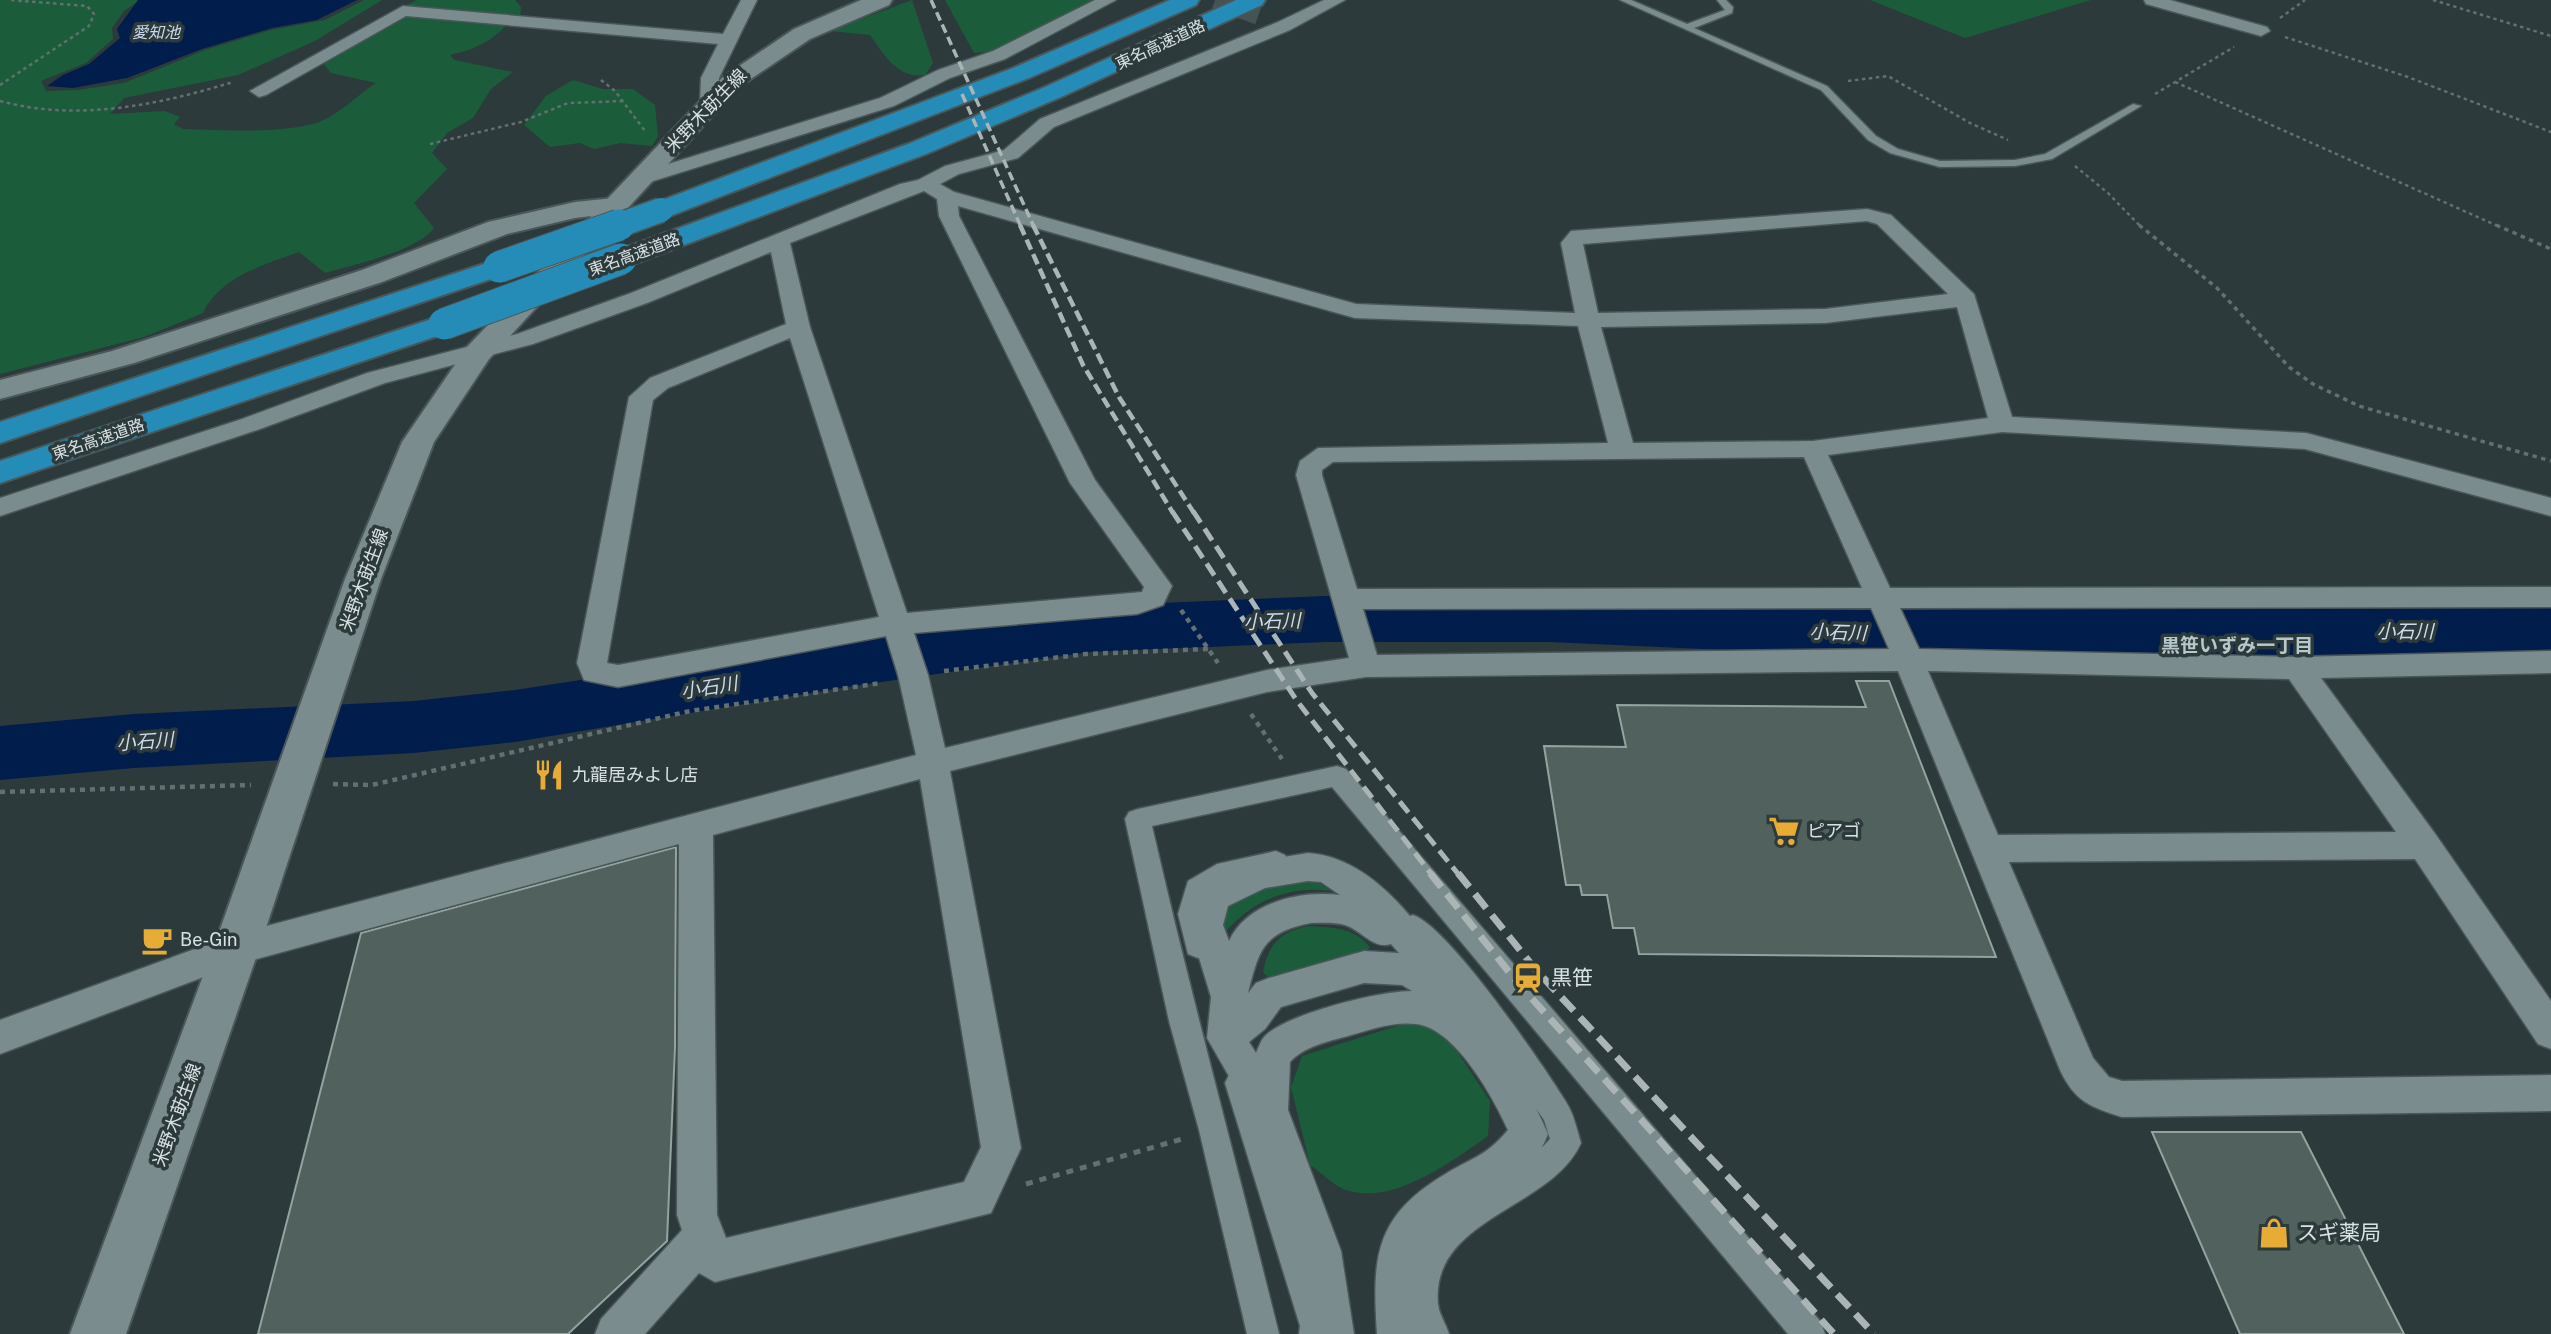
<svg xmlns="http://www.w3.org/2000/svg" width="2551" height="1334" viewBox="0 0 2551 1334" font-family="'Public Sans','Noto Sans JP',sans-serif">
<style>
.green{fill:#1b5d3a}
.water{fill:#001d4b}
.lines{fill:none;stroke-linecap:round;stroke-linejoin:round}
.river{fill:#001d4b;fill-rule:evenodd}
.building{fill:#51615d;stroke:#93a4a0;stroke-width:2}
.minor-tunnel{stroke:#465355;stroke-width:18;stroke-dasharray:18 10;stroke-linecap:butt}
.service-casing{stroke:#4a5759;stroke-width:3}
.pedestrian-casing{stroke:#4a5759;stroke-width:3}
.minor-casing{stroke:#4a5759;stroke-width:3}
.tertiary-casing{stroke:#4a5759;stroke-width:4}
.secondary-casing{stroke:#4a5759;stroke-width:4}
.motorway-casing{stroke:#4a5759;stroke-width:4}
.path-far3{stroke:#637071;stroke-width:2.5;stroke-dasharray:3.5 3.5;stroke-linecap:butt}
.path-far2{stroke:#637071;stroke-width:3.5;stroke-dasharray:4.5 4.5;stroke-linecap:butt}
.path-far1{stroke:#637071;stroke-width:4.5;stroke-dasharray:5 5;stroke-linecap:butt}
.path{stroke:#637071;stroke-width:5;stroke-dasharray:7 7;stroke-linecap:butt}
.service{fill:#7b8c8e;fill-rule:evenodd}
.pedestrian{fill:#7b8c8e;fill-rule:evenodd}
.minor{fill:#7b8c8e;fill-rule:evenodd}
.tertiary{fill:#7b8c8e;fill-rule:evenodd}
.secondary{fill:#7b8c8e;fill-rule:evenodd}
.motorway{fill:#258cb7;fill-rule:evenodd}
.rail-far3{stroke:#abb5b6;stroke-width:3.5;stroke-dasharray:9 4.5;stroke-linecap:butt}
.rail-far2{stroke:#abb5b6;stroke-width:4.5;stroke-dasharray:11 5;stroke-linecap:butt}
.rail-far1{stroke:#abb5b6;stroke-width:5;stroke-dasharray:14 7;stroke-linecap:butt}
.rail{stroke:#abb5b6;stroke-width:7;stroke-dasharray:18 9;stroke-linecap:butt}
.motorway-bridge-far1-casing{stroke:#4a5759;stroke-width:27;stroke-linecap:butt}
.motorway-bridge-casing{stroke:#4a5759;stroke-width:33;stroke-linecap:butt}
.motorway-bridge-far1{stroke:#258cb7;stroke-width:24}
.motorway-bridge{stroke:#258cb7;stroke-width:31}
.labels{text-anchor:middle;stroke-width:7;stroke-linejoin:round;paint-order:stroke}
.far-water-label{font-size:16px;font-style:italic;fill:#cddbed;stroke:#2c3a3c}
.far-street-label{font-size:16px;fill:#d9e2e3;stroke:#2c3a3c}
.street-label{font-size:18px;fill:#d9e2e3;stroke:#2c3a3c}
.poi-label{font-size:18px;fill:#d9e2e3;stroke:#2c3a3c;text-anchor:start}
.water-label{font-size:19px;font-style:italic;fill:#cddbed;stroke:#2c3a3c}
.neighbourhood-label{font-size:19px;font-weight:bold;fill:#b6c8ca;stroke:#2c3a3c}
.near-poi-label{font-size:21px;fill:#d9e2e3;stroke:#2c3a3c;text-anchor:start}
</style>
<rect width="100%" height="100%" fill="#2c3a3c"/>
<!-- green -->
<path class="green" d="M0,0H140L124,11L112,28L113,39L86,63L41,81L46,91L78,90L124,83L205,50L271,30L325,20L364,0H382L315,41L238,75L124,98L110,114L165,111L180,117L174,124L183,129C225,130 271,134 313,124C336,118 356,96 376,83L331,73L323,63L397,18L414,14L509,22C492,42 475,49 450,55L454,60L513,72L491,89L473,118L447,133L432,153L447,169L414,203L434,228C417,251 353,265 325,273L299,252C263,265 220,277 203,313L144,337L0,374Z
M417,0H515L521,7L520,19L405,6Z
M912,0L933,63L925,75C898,79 884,55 870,35L830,31Z
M945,0H1095L991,51L974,53Z
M1870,0H2091L1965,38Z
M573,80L603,89H633L655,105L658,136L652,146L620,143L594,149L580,143L550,147L524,125L546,96Z
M1310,877L1331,891C1288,885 1250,901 1222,936L1220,911L1237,892Z
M1310,926C1335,928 1353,927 1370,947L1364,953L1268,977L1263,972C1268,944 1282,930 1310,926Z
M1403,1024L1427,1026L1453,1045L1490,1101L1488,1136C1452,1161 1393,1206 1346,1190C1334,1186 1321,1172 1310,1165L1291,1087L1302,1056Z"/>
<!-- water -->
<path class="water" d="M138,0H357L317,20L272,28L202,49L127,78L73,88L47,86L63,75L89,64L120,38L117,29Z"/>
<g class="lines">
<!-- river -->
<path class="river" d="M1326,596H1550L1859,610L2551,608V654L1859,656L1550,642H1326L1090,652L847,687L515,742L414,753L134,768L0,780V726L134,714L414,701L515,690L847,639L1090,606Z"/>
</g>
<!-- building -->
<path class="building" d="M1856,681H1889L1996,957L1639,954L1634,928H1613L1607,895H1582L1580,885H1566L1544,746L1626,747L1617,705L1866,707Z
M676,847L675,1047L667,1241L568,1334H258L361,933Z
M2152,1132H2301L2404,1334H2240Z"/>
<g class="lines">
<!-- minor-tunnel -->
<path class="minor-tunnel" d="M1215,0L1259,16"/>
<!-- service casing -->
<g class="service-casing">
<path id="service" d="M1620,0H1631L1687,24L1725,10L1717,0H1726L1733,7L1732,13L1694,28L1827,86L1876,136L1898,149L1940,161L2015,160L2045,154L2133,104L2141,106L2052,159L2015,166L1940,167L1890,153L1868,140L1821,90Z"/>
</g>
<!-- pedestrian casing -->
<g class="pedestrian-casing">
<path id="pedestrian" d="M1337,766L1346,769L1821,1322L1825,1334H1788L1332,787L1152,826C1191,996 1237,1164 1279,1334H1247L1199,1130L1169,1021L1125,819L1129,812L1138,809Z
M1276,851L1285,855L1289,862L1285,869L1224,884L1209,895L1204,914L1211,946L1208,954L1198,958L1188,954L1178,914L1188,881L1217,864Z
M1413,915C1449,927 1543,1065 1566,1102C1574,1114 1577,1130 1581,1143C1552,1209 1430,1218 1438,1304C1439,1314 1446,1324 1449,1334H1417C1369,1224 1495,1200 1550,1139L1544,1120L1442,973L1404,934L1400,926L1404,918Z
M1240,1069L1250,1073L1255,1083L1332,1326L1331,1334H1299L1300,1326L1225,1083L1230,1073Z"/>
</g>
<!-- minor casing -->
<g class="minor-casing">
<path id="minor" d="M741,0H757L719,78L718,103L709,109L700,103L701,78L718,44L406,16L266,95L259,97L250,91L403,6L723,34Z
M1095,0H1116L1005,59L950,78L894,106L650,182H636L633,178L636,174L880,98L938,70L993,51Z
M1324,0H1345L1290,30L1054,127L1018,158L959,174L940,184L954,192L1356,304L1575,313L1561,243L1571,231L1867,209L1891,215L1974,294L2012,417L2306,433L2551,498V516L2305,449L2002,432L1828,455L1890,588L2551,587V607L1900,608L1919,649L2297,657L2551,651V673L2321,678L2436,835L2551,1001V1049L2538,1044L2415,859L2009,862L2093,1058L2109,1077L2122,1081L2551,1075V1111L2122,1117C2091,1107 2075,1102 2060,1070L1898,671L1366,677L1267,692L950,771L1021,1148L991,1213L715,1282L699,1273L645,1334H595L601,1319L682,1230L677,1215L679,844L238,964L0,1054V1020L236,934L916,755L898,675L886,636L618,687L584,680L577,663L629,397L650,378L786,324L771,252L647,303L533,344L385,383L260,429L0,516V498L242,419L367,373L517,334L631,293L900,184L918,180L945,166L1004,150L1040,119L1278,22ZM924,191L937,199L939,216L1070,483L1144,587L1142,592L907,613L810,327L790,243ZM958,206L1355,318L1578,326L1608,443L1318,448L1300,461L1296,475L1349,658L1267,670L945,748L928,675L914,633L1137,614L1163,605L1172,586L1095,480L959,216ZM1867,221L1877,224L1948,294L1825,309L1598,313L1583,244ZM1957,307L1988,418L1813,441L1633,443L1601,327L1825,323ZM790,338L879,617L618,665L607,663L653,400L668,388ZM1804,457L1862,588L1357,589L1322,475V470L1333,462ZM1871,608L1889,649L1377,655L1363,609ZM1928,671L2289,679L2396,832L1998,835ZM920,779L981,1147L964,1182L726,1238L717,1215L713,835Z
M2144,0H2170L2267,27L2270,31L2261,36L2146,4Z
M1308,853C1386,858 1440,956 1478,1014C1504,1053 1530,1091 1548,1134C1542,1149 1531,1169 1518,1178C1485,1202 1430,1214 1418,1258C1412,1282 1418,1310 1419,1334H1377C1372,1257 1374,1216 1447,1173C1475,1156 1485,1157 1508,1130C1493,1097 1455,1028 1416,1024C1394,1021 1369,1030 1348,1036C1329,1041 1303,1047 1290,1062L1288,1110L1341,1251L1354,1334H1312L1299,1251L1253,1118L1207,1038L1211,997L1189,925L1201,888L1265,860ZM1308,881L1321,882L1340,895C1301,890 1247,902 1229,941L1223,925L1228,906L1265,888ZM1311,923C1323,923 1334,922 1345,925C1361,930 1374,950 1391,944L1399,953L1364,951L1269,978L1256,983L1248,993C1259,950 1263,932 1311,923ZM1364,983L1402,985L1412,991C1380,991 1290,1013 1266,1035C1261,1039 1259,1047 1256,1053L1249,1042L1265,1029L1281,1007Z"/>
</g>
<!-- tertiary casing -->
<g class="tertiary-casing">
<path id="tertiary" d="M614,198L623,200L627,206L623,212L575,218L507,234L382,282L134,363L0,399V380L112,351L362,270L488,222L575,202Z"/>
</g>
<!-- secondary casing -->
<g class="secondary-casing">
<path id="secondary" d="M861,0H892L889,5L810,39L739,87L489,359L434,442L381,579L259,949L126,1334H70L213,949L345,579L402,442L467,347L723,77L794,29Z"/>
</g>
<!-- motorway casing -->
<g class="motorway-casing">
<path id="motorway" d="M1170,0H1199L1196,5L1029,78L670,216H652L648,210L652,204L1013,68Z
M1236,0H1265L1262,5L1061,97L926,154L631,265L621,267L611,265L607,259L611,253L908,144L1045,87Z
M499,259L509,261L513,267L509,273L0,443V422Z
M444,315L455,318L459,324L455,330L0,483V461Z"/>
</g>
<!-- path-far3 -->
<path class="path-far3" d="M2433,0L2551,36
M2280,18L2305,0
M2285,37L2408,77L2551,132
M601,80L615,91L645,131
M1848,81L1888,76L1970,123L2008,140
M2175,82L2500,227
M0,85L89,26L94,14L87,6L10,0
M2155,94L2234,47
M0,101C77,122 158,105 233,82
M430,144L521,122L568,103L624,101
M2075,166L2108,193L2141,227"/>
<!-- path-far2 -->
<path class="path-far2" d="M2139,225L2217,288L2289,367L2313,384L2359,406L2551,461
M2496,225L2551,249"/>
<!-- path-far1 -->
<path class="path-far1" d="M1181,610L1218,663
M944,671L1086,654L1208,649
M1251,714L1282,759
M333,784L372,785L690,711L881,683
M0,792L251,785"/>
<!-- path -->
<path class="path" d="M1026,1184L1182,1139"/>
<!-- service -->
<use href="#service" class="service"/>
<!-- pedestrian -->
<use href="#pedestrian" class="pedestrian"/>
<!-- minor -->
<use href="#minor" class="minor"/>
<!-- tertiary -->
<use href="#tertiary" class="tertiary"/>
<!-- secondary -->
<use href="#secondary" class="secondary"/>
<!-- motorway -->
<use href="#motorway" class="motorway"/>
<!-- rail-far3 -->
<path class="rail-far3" d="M931,0L1034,227
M962,94L1021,227"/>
<!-- rail-far2 -->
<path class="rail-far2" d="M1020,225L1083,365L1173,513
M1033,225L1119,397L1194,513"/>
<!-- rail-far1 -->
<path class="rail-far1" d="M1172,511L1297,701L1432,875
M1193,511L1312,693L1459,875"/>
<!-- rail -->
<path class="rail" d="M1430,873L1517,982L1834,1334
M1458,873L1536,970L1874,1334"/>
<!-- motorway-bridge-far1 casing -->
<g class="motorway-bridge-far1-casing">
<path id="motorway-bridge-far1" d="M614,227L661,210"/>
</g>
<!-- motorway-bridge casing -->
<g class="motorway-bridge-casing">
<path id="motorway-bridge" d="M499,267L619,225
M444,324L621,259"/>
</g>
<!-- motorway-bridge-far1 -->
<use href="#motorway-bridge-far1" class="motorway-bridge-far1"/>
<!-- motorway-bridge -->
<use href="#motorway-bridge" class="motorway-bridge"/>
</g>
<!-- icons -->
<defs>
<g id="restaurant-bare" transform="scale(2.415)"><path d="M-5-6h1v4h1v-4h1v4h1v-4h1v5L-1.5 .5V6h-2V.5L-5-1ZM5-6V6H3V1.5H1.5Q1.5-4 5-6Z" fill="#e6ac36" stroke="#2c3a3c" stroke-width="2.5" paint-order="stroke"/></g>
<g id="supermarket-bare" transform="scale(2.415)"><path d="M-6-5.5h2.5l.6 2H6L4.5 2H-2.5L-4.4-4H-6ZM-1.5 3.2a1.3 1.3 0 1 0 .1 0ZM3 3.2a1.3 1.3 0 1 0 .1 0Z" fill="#e6ac36" stroke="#2c3a3c" stroke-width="2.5" paint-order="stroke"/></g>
<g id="cafe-bare" transform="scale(2.415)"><path d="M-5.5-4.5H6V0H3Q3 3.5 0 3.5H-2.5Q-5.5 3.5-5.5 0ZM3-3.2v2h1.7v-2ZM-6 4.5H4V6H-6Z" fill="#e6ac36" stroke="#2c3a3c" stroke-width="2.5" paint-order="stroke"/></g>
<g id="station-bare" transform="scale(2.415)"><path d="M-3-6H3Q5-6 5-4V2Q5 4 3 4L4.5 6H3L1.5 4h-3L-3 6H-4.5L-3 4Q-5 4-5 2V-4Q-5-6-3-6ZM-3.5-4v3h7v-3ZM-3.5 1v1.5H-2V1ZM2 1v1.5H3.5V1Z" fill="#e6ac36" stroke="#2c3a3c" stroke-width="2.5" paint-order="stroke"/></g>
<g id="shop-bare" transform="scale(2.415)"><path d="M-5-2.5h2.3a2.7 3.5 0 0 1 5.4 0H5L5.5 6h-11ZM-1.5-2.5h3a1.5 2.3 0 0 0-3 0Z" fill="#e6ac36" stroke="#2c3a3c" stroke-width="2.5" paint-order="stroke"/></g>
</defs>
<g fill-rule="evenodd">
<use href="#restaurant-bare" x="549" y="775"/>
<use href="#supermarket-bare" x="1784" y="831"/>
<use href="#cafe-bare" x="157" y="940"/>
<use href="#station-bare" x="1528" y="978"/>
<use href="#shop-bare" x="2274" y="1233"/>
</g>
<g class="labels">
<!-- far-water labels -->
<g class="far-water-label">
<text x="156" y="38">愛知池</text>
</g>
<!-- far-street labels -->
<g class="far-street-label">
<text transform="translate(1160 44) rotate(-25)" y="6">東名高速道路</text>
<text transform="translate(634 254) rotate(-20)" y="6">東名高速道路</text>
<text transform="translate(98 439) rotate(-19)" y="6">東名高速道路</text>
</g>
<!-- street labels -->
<g class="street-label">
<text transform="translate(706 111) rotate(-46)" y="6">米野木莇生線</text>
<text transform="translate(364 580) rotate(-70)" y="6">米野木莇生線</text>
<text transform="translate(177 1115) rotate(-70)" y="6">米野木莇生線</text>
</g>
<!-- poi labels -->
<g class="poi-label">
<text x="572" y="781">九龍居みよし店</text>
<text x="1807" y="837">ピアゴ</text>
<text x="180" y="946">Be-Gin</text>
</g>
<!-- water labels -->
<g class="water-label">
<text transform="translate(1272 621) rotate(-2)" y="7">小石川</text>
<text x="2405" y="638">小石川</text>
<text transform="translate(1838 632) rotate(2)" y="7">小石川</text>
<text transform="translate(709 687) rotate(-9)" y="7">小石川</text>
<text transform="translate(145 741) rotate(-4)" y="7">小石川</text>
</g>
<!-- neighbourhood labels -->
<g class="neighbourhood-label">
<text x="2237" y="652">黒笹いずみ一丁目</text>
</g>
<!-- near-poi labels -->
<g class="near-poi-label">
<text x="1551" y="985">黒笹</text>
<text x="2297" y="1240">スギ薬局</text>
</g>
</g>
</svg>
